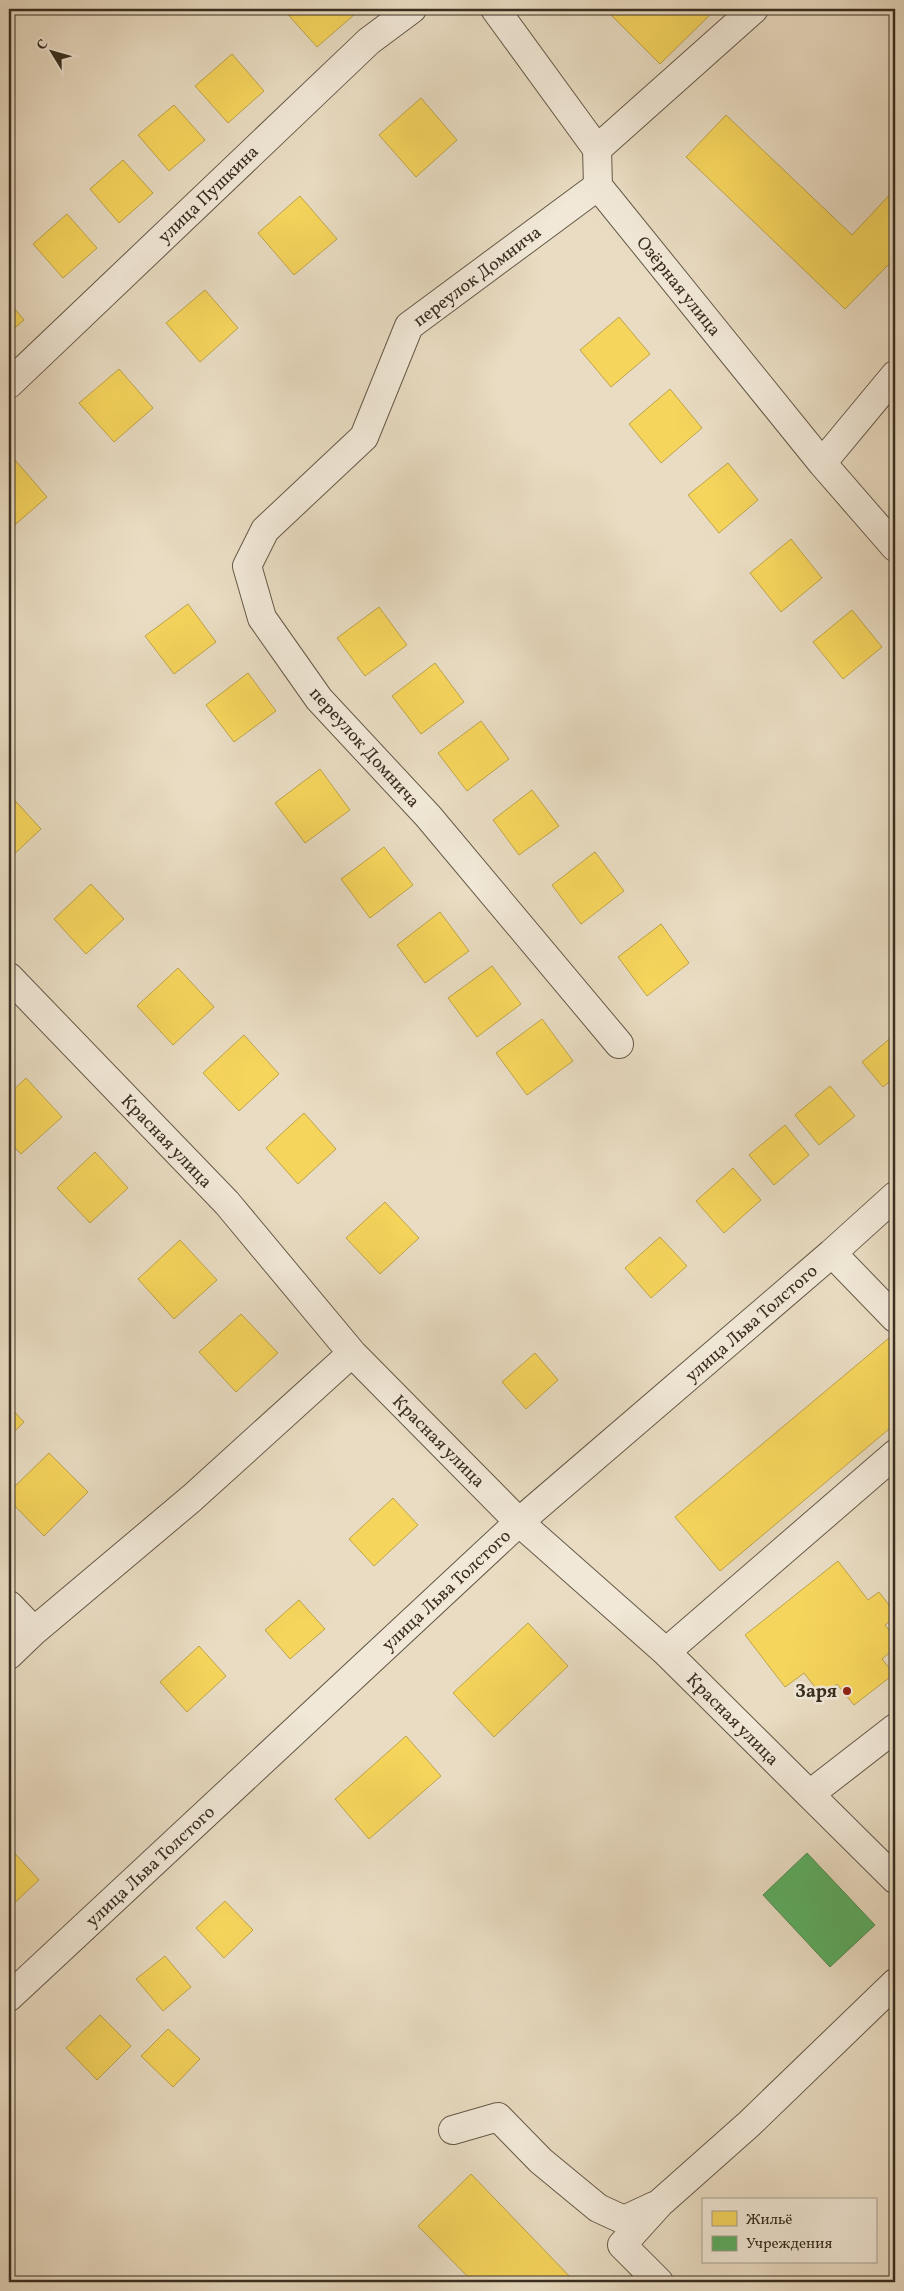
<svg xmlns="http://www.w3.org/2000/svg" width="904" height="2291" viewBox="0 0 904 2291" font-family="Vollkorn,serif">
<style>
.homes{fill:#f6d55c;stroke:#bda34a}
.public{fill:#5aae61;stroke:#50884e}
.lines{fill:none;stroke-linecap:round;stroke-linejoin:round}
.minor-casing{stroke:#655a48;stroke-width:30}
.minor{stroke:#f1e8d7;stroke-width:28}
.poi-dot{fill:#8f2418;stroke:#f1e8d7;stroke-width:2}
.labels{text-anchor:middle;stroke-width:5;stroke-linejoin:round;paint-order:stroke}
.street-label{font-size:18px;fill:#392e20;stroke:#f1e8d7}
.poi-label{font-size:18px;font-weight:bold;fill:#392e20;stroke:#f1e8d7;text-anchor:end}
</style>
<rect width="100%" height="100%" fill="#e9dcc2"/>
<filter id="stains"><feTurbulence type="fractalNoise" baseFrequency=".004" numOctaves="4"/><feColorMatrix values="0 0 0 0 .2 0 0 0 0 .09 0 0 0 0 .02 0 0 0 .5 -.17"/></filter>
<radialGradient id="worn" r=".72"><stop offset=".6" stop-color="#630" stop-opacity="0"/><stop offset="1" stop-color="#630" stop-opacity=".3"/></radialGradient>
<!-- homes -->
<path class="homes" d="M283,9H351L355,14L317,47Z
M605,9H716L660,64Z
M232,54L264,91L228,123L195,86Z
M421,98L457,140L416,177L379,135Z
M174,105L205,140L169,171L138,135Z
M726,115L852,235L895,189V267L891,262L845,309L686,157Z
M123,160L153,193L119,223L90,189Z
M300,196L337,239L294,275L258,233Z
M67,214L97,248L63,278L33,244Z
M205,290L238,328L200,362L166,323Z
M9,302L24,320L9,333Z
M619,317L650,354L611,387L580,350Z
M119,369L153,408L114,442L79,403Z
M670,389L702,428L661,463L629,424Z
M15,460L47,497L10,529L9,465Z
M728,463L758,500L719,533L688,495Z
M791,539L822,578L781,612L750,573Z
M188,604L216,642L174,674L145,636Z
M379,607L407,645L365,676L337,638Z
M852,610L882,647L843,679L813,642Z
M435,663L464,702L421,734L392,696Z
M248,673L276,711L234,742L206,705Z
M481,721L509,759L467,791L438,753Z
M320,769L350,810L305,843L275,803Z
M532,790L559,826L519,855L493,820Z
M9,794L41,829L9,859Z
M384,847L413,885L370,918L341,879Z
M595,852L624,891L581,924L552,885Z
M91,884L124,919L86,954L54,919Z
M440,912L469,951L425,983L397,945Z
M661,924L689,963L647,996L618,957Z
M492,966L521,1004L477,1037L448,998Z
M178,968L214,1007L173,1045L137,1006Z
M542,1019L573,1061L527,1095L496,1053Z
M244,1035L279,1074L239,1111L203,1073Z
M893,1036L895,1040V1077L883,1087L862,1062Z
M26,1078L62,1117L21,1154L9,1142V1094Z
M830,1086L855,1116L819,1145L795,1115Z
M304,1113L336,1149L298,1184L266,1148Z
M785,1125L809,1155L774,1185L749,1155Z
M95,1152L128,1188L90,1223L57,1188Z
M733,1168L761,1200L724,1233L696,1201Z
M385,1202L419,1238L380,1274L346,1238Z
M660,1237L687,1266L651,1298L625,1268Z
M180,1240L217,1280L174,1319L138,1279Z
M241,1314L278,1353L236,1392L199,1352Z
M895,1333V1424L720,1571L675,1517Z
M535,1353L558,1380L526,1409L502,1382Z
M9,1406L24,1422L9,1437Z
M49,1453L88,1492L44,1536L9,1500V1492Z
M393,1498L418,1525L374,1566L349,1539Z
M838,1561L868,1600L879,1592L895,1613V1617L885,1625L895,1638V1648L882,1659L894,1674L854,1705L837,1684L822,1696L804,1673L785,1687L745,1635Z
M299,1600L325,1629L290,1659L265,1630Z
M528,1623L568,1666L494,1737L453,1693Z
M199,1646L226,1676L187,1712L160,1682Z
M406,1736L441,1776L369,1839L335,1799Z
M9,1847L39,1880L9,1908Z
M225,1901L253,1930L224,1958L196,1928Z
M165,1956L191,1987L163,2011L136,1979Z
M100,2015L131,2046L97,2080L66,2048Z
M168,2029L200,2059L173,2087L141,2056Z
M471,2174L575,2282H473L418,2226Z"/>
<!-- public -->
<path class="public" d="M807,1853L875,1925L830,1967L763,1895Z"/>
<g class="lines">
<!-- minor casing -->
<g class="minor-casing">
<path id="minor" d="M495,9L597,149L598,186L822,463L895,547
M597,149L754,9
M598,186L409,326L364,437L265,530L247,566L262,618L319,699L428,816L619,1044
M9,384L369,41L412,9
M822,463L895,375
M9,977L227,1203L352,1353L519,1522L666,1652L895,1879
M832,1253L895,1318
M9,1605L34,1631
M666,1652L895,1454
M9,1655L34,1631L192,1498L352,1353
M810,1794L895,1728
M9,1997L519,1522L832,1253L895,1196
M453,2130L498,2117L541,2161L598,2208L624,2220L654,2206
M659,2282L622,2245L660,2203L749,2124L895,1983"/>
</g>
<!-- minor -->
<use href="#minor" class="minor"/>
</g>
<!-- markers -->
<circle class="poi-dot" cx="847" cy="1691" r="5"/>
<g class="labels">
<!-- street labels -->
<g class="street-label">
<text transform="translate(208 194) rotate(-44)" y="6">улица Пушкина</text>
<text transform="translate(477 276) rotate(-37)" y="6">переулок Домнича</text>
<text transform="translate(679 286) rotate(51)" y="6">Озёрная улица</text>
<text transform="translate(365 747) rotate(48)" y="6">переулок Домнича</text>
<text transform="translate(167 1141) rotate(46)" y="6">Красная улица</text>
<text transform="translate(751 1323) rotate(-41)" y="6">улица Льва Толстого</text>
<text transform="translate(439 1441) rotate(45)" y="6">Красная улица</text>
<text transform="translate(446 1590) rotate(-43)" y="6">улица Льва Толстого</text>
<text transform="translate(733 1719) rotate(45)" y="6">Красная улица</text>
<text transform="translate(150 1866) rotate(-43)" y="6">улица Льва Толстого</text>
</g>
<!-- poi labels -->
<g class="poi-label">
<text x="837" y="1697">Заря</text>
</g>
</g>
<!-- margin -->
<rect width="904" height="2291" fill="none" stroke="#e9dcc2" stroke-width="30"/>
<rect x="10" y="10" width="884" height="2271" fill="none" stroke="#392e20" stroke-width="2.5"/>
<rect x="15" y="15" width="874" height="2261" fill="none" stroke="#392e20"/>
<!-- legend -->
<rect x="702" y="2198" width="175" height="65" fill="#f1e8d7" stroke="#a79e8e"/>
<rect x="712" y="2211" width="25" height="15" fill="#f6d55c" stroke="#a79e8e"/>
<text x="746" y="2224" font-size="15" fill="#392e20">Жильё</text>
<rect x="712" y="2236" width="25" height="15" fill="#5aae61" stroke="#a79e8e"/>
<text x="746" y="2248" font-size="15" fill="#392e20">Учреждения</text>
<!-- north arrow -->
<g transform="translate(52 52) rotate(307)" stroke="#f1e8d7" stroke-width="4" paint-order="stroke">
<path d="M0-4L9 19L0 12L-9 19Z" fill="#392e20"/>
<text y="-8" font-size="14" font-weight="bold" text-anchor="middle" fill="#392e20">С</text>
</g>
<rect width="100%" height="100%" filter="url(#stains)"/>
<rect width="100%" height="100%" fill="url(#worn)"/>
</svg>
